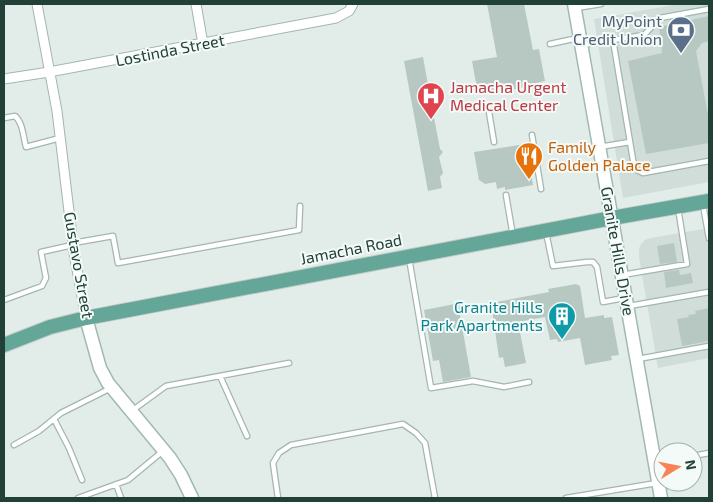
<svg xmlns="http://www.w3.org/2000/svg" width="713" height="502" viewBox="0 0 713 502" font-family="'Exo 2',sans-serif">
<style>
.built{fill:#d0ddd8}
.building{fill:#b7c8c2}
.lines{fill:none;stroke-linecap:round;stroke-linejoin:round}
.lane-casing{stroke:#a4b6b0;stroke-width:7}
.street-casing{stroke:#a4b6b0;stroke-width:11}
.secondary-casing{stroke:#a0bab1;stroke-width:15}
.primary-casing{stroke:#c1cac7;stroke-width:16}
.lane{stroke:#fff;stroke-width:4.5}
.street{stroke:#fff;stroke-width:9}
.secondary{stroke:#fff;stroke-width:12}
.primary{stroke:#64a697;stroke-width:14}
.labels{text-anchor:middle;stroke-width:4;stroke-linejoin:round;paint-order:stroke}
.service-label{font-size:16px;fill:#4e5e75;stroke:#f3faf7;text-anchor:end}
.street-label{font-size:16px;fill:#214038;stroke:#f3faf7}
.health-label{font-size:16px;fill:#be3a42;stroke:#f3faf7;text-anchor:start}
.food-label{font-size:16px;fill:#c56008;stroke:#f3faf7;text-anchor:start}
.culture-label{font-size:16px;fill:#0d838f;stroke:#f3faf7;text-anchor:end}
</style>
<rect width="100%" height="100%" fill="#e2ede9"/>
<!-- built -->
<path class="built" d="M679,4H709V182L623,198L594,19Z
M709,228V358L658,368L639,257V248L642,243L645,240L651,238Z"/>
<!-- building -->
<path class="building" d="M487,4H524L533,50L539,49L545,81L532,84L531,86L495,93L492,91L478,94L472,61L497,57Z
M709,16V41L702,43L696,51L709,120V143L646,154L628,61L662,53L659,27Z
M423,57L430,96H432L435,112H433L440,149L443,152L439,157L443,173L440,177L442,188L428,191L404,61Z
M526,144L533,185L505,190V187L497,189L496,182L485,184L479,180L474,152Z
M674,243L677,262L660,264L657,246Z
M679,270L680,275L691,273L693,283L666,288L664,272Z
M576,284L580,286L585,318L604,315V318L612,317L619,355L611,356L612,360L585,365L580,338L558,342L557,339L550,340L545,317L518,322L526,363L505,367L503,357L499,358L491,303L549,292L548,289Z
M460,303L462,315H460L471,377L443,382L439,360L433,361L424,310Z
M709,308V341L682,346L677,319L689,317L688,315L696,314L695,311Z"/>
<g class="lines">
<!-- lane casing -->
<g class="lane-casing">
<path id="lane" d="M576,8L601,4
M709,9L660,18L644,35L613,40L633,160L637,170L643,173L709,161
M550,44L578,38
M582,45L613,40
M489,112L494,142
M4,118L15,116C23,123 23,136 26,147L60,138
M532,135L541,189
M599,147L630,142
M506,195L513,236
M703,205L709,238
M546,232L553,266L587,262H593L597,267L603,302L624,298
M409,258L431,388L473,381L504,387L529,382
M622,275L687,264L678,208
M4,300L42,286L46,278L41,252L68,246L73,243L113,236L118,263L299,230L300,206
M629,306L709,292
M638,359L709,346
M220,376L247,436
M133,410L166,386L289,363
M54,419L69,448L82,480
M14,445L39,431L61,413L111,388
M693,456L709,453
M116,484L121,498
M78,498L128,480L163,451
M278,498L273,463L279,453L291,445L403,424L416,433L425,443L435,498
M566,498L657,483"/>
</g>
<!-- street casing -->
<g class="street-casing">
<path id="street" d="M37,4L57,111L74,253L86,318
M196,4L203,44
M4,79L49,72L336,18L349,11L353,4"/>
</g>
<!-- secondary casing -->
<g class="secondary-casing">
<path id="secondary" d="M574,4L661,498
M86,318L100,368L108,383L170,458L181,475L192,498"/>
</g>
<!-- primary casing -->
<g class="primary-casing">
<path id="primary" d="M4,345L50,327L86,318L612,218L709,201"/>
</g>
<!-- lane -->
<use href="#lane" class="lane"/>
<!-- street -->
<use href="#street" class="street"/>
<!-- secondary -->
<use href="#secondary" class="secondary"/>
<!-- primary -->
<use href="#primary" class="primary"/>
</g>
<!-- icons -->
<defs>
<g id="bank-pin" transform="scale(1.4375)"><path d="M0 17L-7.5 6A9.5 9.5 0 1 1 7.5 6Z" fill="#5c6f8a" stroke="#f3faf7"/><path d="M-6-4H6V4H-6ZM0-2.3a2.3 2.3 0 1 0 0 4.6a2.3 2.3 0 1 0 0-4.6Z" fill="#fff"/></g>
<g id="hospital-pin" transform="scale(1.4375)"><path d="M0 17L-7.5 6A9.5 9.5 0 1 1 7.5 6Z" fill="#e0444e" stroke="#f3faf7"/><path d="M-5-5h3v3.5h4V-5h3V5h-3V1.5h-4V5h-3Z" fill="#fff"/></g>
<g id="restaurant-pin" transform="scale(1.4375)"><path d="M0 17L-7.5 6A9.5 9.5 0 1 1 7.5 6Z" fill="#e8710a" stroke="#f3faf7"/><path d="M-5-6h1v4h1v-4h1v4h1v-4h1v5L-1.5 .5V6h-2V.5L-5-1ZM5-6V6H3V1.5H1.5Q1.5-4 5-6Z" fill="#fff"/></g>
<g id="building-pin" transform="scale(1.4375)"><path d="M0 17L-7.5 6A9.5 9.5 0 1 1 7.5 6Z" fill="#0f9aa8" stroke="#f3faf7"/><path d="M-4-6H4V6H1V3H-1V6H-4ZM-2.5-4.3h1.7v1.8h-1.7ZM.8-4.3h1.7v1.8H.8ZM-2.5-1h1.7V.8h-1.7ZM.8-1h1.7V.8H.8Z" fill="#fff"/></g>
</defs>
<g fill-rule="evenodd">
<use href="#bank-pin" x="681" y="30"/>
<use href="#hospital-pin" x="431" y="96"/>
<use href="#restaurant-pin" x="529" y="156"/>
<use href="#building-pin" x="562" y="316"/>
</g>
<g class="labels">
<!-- service labels -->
<g class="service-label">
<text x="662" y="27">MyPoint<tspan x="662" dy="18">Credit Union</tspan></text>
</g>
<!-- street labels -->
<g class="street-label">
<text transform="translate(170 50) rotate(-11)" y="6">Lostinda Street</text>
<text transform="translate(351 249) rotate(-11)" y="6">Jamacha Road</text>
<text transform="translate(618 251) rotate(80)" y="6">Granite Hills Drive</text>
<text transform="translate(79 265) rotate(80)" y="6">Gustavo Street</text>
</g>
<!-- health labels -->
<g class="health-label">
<text x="450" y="93">Jamacha Urgent<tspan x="450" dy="18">Medical Center</tspan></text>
</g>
<!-- food labels -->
<g class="food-label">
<text x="548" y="153">Family<tspan x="548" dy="18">Golden Palace</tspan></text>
</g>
<!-- culture labels -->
<g class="culture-label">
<text x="543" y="313">Granite Hills<tspan x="543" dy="18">Park Apartments</tspan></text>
</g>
</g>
<!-- border -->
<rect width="713" height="502" fill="none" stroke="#214038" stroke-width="10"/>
<!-- north arrow -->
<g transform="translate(678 467) rotate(80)"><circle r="24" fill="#f3faf7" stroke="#9fb0ab"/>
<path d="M0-4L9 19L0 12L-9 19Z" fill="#fa8154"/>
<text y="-8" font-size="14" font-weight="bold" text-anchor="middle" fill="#214038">N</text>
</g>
</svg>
